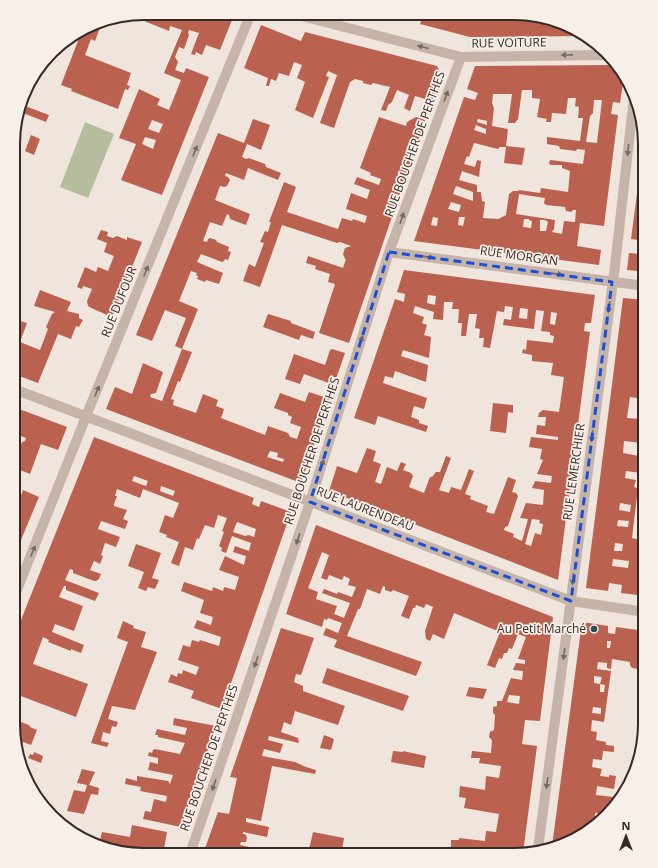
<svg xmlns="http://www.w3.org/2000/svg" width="658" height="868" viewBox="0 0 658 868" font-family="'Open Sans',sans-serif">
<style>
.green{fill:#b5bd9d}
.building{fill:#ba624f;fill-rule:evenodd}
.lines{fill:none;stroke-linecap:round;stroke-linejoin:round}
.minor{stroke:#c6b4a9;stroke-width:10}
.oneway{fill:#766962}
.marked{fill:none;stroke:#1d4ed8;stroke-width:3;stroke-dasharray:8 5;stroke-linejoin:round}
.poi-dot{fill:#225252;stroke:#f8efe8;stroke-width:1.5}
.labels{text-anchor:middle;stroke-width:3.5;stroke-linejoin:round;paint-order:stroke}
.street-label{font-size:12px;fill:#342b28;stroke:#f8efe8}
.poi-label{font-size:12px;fill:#342b28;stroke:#f8efe8;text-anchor:end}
.rim{fill:none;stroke:#342b28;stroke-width:2}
</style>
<rect width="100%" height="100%" fill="#efe5dc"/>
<!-- green -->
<path class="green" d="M85,122L114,134L88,198L60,187Z"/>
<!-- building -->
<path class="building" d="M144,13H229L234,15L220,50L206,45L202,55L196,52L195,55L191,54L199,33L189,30L188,33L189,35L184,49L179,47L175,57L178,62L175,70L184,73L186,68L209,77L162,195L121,180L136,144L119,138L139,89L160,99L157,105L169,110L181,80L164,73L182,30L170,26L169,31L129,15ZM152,120L163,124L159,133L148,129ZM145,137L156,140L153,149L142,144Z
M424,14H532L584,36L470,37L420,24Z
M101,20H103L95,41L91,39L85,55L131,73L127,85L130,86L128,90L125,89L118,109L71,91L72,89L61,85L81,33H79Z
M261,25L301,41L305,32L437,66L441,74L432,101L415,96L410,111L404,108L409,95L397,90L392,102L388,105L386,111L381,110L390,87L373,83L371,85L363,83V81L355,79L350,82L334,128L320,123L337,75L328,71L326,76L329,77L313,118L295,110L305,82L297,78L302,65L294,62L289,76L279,73L276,81L271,79L269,86H266L268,78L244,68Z
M614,65L624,76L620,103L613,102L611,114L618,115L604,226L580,223L577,246L601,250L599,265L414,241L464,97L475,100L478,93L467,89L475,66ZM522,90H532V98L540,99L537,117L547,119L546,122H551L552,113L566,114L568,98H576L575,106L579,107L578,118H583L580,141L547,137V144L559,146L560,149L576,151L577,149L585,150L583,164L550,160L549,164L551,165H562V168L570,171L568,192L541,188L540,193L519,190V191H513L509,194L506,215L498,219L483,218L485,202L482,201L481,192H477V185L459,180L462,171L479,177L481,161L477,160L475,167L464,164L467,156L469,157L474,143L498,149L500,147H506L504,163L522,165L525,148L506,146L508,129L492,126L494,108L492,103L493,94H512L508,123H515L518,119ZM594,100H602L597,143L586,142L590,116L593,113ZM478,119L487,121V125L477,122ZM476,125L486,129V134L474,130ZM456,186L473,192V201L453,194ZM519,194L545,198L544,203L546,205L565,207L566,211L571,212L573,210H576L575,222L564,221L562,234L552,232L554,229L555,220L516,214ZM451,202L461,205L459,212L448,209ZM433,217L438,218L437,226L431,225ZM459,217H465L463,226L458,225ZM528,218L529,220L532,221L531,228L523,227L524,219H528ZM540,220H545L548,222L546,231H540Z
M25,106L49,115L46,122L23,113Z
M379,117L406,126L407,122L416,117L425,120L349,343L319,333L335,284L328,282L330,274L315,269L316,266L306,263L308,256L343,268L346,259H345L343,254L345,248L351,246L340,242L337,243L282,225L260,287L243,281L249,264L255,267L264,243L260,242L265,231L268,232L271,222H269L284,182L296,187L287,212L338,229L342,218L352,221L353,219L365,223L367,216L346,209L351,193L367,199L370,190L354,184L357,177L379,185L381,179L370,175L371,173L360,168Z
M253,119L270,125L261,150L247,144L242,157L246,159L249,158L265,164L266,167L281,173L278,180L248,168L244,180L226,173L225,176L228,177L230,180L227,186L224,187L220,186L215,200L250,214L246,225L230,219L229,215L227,214L222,226L210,222L203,241L207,242L208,239L210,238L216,240L217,242L229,247L228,251L231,252L228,260L225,259L224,261L222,262L201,254L197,262L223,273L219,284L206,280L205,282L197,279L198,276L196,275L197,273L191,271L179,301L198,309L182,349L192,352L180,382L178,381L171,399L174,400L173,405L196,413L203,394L218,400L216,406L224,409L221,418L265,435L268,426L288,433L290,437L297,439L301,427L290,423L292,417L288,415V413L274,408L280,393L305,402L309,392L330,399L301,483L106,409L115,387L132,394L143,363L163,372L156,393L151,394L150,397L162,401L182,349L175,346L186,318L165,310L152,341L136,335L218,133L244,143ZM270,451L278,453L277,457L284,459L283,462L267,457Z
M31,135L40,139L34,155L25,151Z
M644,140L645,143V241L631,239Z
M101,230L108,232L107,236L113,238L117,236L127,240V237L142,242L112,317L91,308L88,306L87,301L92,289L83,286L82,289L77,287L85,267L96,272L98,267L108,271L114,256L104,252L107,243L97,239Z
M629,253L640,254L637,271L627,270Z
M404,270L595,295L591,323H585L584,331L590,332L558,580L329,491L337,466L357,473L367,448L376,451L373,461L381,464L375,482L381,484L387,467L397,471L401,462L406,464L403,470L411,473L413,476L409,487L424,493L430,477H432L436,472H440L446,456L451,458L439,490L449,493L451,487L461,490L469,469L474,471L465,494L471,496L470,499L488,506L486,512L494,514L508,477L516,480L512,492L516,493L518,496L508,526L505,527L504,530L514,534L513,537L522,541L528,519L520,518L526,503L543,505L544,490L532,488L535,481L551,483L552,476L537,474L543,460L540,459L542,449L529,447L531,437L558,440V437L536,434L537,425L545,426L546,417H538L539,413L543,410L559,412L564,377L551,375L553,363L532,361V355L522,353L523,349L526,350L527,340L553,343L554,336L550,335V332L541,331L544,311L536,310L534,329L503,325L504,319L511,320L513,307L505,306L504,312L497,311L490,348L483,347L484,338H479L480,329L475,328L477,314H469L466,336H461L462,323H458L459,309H452L453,302H444L443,320L433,319L434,312L415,306L413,313L424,317L422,323L427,325L424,335L431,337L429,358L403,350L401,356L428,365L426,382L395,371L393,378L385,376L383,383L427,398L424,409L414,406L411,417L419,420V423L428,426L426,432L378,416L375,425L354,418L395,299L404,302L405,294L397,292ZM428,295L436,296L435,305L427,303ZM520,308L528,309L527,319L519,318ZM551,312L557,313L555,325L550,324ZM532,519L540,520L539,523L543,524L541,535L535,533L531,546L525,544Z
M40,290L71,302L67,311L79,314V318L83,320L79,327L76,326L71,339L58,334L38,383L14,374V330L17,320L27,323L20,342L40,350L48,329L46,327L52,314L55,312L34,306Z
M623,298L645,300V321H643L642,329H645V350L642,349L641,357H645V375L639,374L637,389L645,390V399L630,397L627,418L641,419L640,425H645V441H641V443L624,441L623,453L639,456L638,464L645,465V470L641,469V473L626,471L625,478L636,480L634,487L645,491V497L637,496L632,538L641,540L638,567H645V596L621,593L622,585L609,583L608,591L586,588ZM620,503L631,505L630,512L619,510ZM618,520L629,521L628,527L617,526ZM615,543L623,544L622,551H614ZM613,559L629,561L628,568L612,566Z
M268,314L291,321V323L315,332L313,339L301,335L299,340L263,327Z
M332,349L345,353L334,385L304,374L300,384L285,379L294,354L325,365L330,350Z
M493,403L513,405V413L508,412L506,433L490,431Z
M14,407L67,427L58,450L41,444L30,474L20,470L21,467L16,465L18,459L16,458L22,442L25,441L26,438L15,434L14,438Z
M94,437L254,498L252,504L259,507L261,501L291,512L222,709L191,698L194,691L168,682L171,674L177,677L178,673L182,674L183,670L196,675L199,667L178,660L183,645L190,647L192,640L199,642L200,640L219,646L221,637L194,628L197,620L211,625L213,617L200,613L204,600L181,591L184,582L212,591L213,587L223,591L224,587L235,590L239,577L219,570L225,556L244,565L246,556L233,552L235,546L249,551L251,543L232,536L226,553L221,551L222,548L219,546L224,532L222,531L227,518L218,515L214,528L205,525L199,539L197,538L193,550L185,547L179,566L171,563L179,542L166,537L167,535L159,532L165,515L173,518L179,503L143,489L140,498L117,489L115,496H117L114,504V506L127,510L123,519L128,521L125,529L101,521L98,529L120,537L116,547L105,543L101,555L103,556L100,564L94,561L90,570L101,574L99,579L96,581H94L73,573V570L70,569L65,580L99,593L95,601L66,590V586H64L59,597L83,606L74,631L55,624L52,632L84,645L81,653L71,649V651L48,642L49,640L43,637L33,664L88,684L76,717L13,693V640ZM134,476L148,481L146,486L132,481ZM161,486L175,491L173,496L160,491ZM237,522L256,529L254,537L249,535L245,536L233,532Z
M23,490L39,497L13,559V499L19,501Z
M316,525L553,617L540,721L525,720L522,744L537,746L523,853L515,855H478L479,851L451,847V840H459V838L485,841L486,831L496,832L499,814L464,808L466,798L459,797L460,786L485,790L486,776L499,778L501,766L479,763L480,758H471L472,751L491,753L492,740L489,737L490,732L494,730L495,715L493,713V707L497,706V701H502L511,678L522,680L523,671L513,670L516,663L525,664V660L518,659L526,637L518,634L512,649L509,648L507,653H504L502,659L499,658L495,668L487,665L500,632L454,613L444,639L433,634L430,641L426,639L425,631L433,607L426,604L424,608L416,605L415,608H413L409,619L401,616L409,596L393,590L391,592L385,590V587L383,586L380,594L367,589L360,609H358L347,636L422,662L416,676L334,647L337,640L323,635L326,628L338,633L342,623L328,618L327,620L324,619L322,627L286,614ZM322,552L329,555L321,578L327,580L329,575L342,580L344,576L350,579L348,585L356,587L352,597L338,592L337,594L324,589L322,593L350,603L344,618L334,614L337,606L316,599L318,592L308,588ZM509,695L520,696L519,704L507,702Z
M136,544L161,553L152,578L159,580L155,589L148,587L146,591L138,588L144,572L128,566Z
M123,621L134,626L133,628L146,632L141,647L157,652L135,710L112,706L108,719L118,722L116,727L112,726L110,734L103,732L101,741L109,743L107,747L91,743L128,642L117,638Z
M582,622L608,626V633L615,634L616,627L645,631V670L632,668L630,665V662L612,659L611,669L607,668V663L598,662L597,669L611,671L604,722L592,720L591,731L597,732L596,740L606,742V745L614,746V752L603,751L602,760L593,759L592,767L602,769L600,776L609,777V775L616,776L614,789L597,786L596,795L622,798L603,814L595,813V822L584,832L581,831V834L572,841L552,846ZM607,641H611L610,648H607ZM594,676L602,677L600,684L605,685L604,692H600V684L594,683ZM593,707L601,708V714L592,713Z
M281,628L314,638L301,675L296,674L294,682L303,686V691L345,706L338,725L295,711L291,725L284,722L281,732L298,738L299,743L269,736L268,740L283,744L280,753L264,749L262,756L295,762L306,767L316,770L315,774L272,766L261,821L246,818V822L269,827L267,837L243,832V834H245L247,837L246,842H241L240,845L263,850L262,854H203L218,812L229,814L237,778L230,777Z
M327,668L409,696L403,711L322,683Z
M469,687L487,689L483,699L466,696Z
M174,718L216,726L181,827L143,819L145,811L151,812L154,799L166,802L167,796L140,791L141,787L125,784L126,778L137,781V776L168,781L170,784L173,775L148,770L150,762L158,764V758L148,756L149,752L152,753L153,750L155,749L180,754L185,743L158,737V735H155L157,729L185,735L187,728L173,725Z
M13,719L29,725L30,727L37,730L31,745L23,742L20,752L13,725Z
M324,735L334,739L331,750L320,748Z
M393,751L403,752V751L426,756L424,768L391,762Z
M34,752L43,756L41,763L28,758L30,754L33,755Z
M82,769L95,772L89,785L99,788L98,795L91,794L84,814L67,811L74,790L85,792L87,785L77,783Z
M132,825L167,832L163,854H142L99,844L102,832L130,837Z
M313,832L344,838L341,855L308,854Z
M404,851L411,852V855H403Z"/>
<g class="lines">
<!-- minor -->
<path class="minor" d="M290,13L461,57L606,55
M389,252L645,286
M14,389L571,601L645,612
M13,600L91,404L251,13
M538,849L615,266L634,97
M190,854L310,502L389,252L461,57"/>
</g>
<!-- one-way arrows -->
<defs><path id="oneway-solid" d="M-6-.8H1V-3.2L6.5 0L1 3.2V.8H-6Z"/></defs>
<g class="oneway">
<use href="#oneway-solid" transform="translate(423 47) rotate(-166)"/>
<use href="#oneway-solid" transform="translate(567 55) rotate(179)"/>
<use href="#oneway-solid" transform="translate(446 96) rotate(-70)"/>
<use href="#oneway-solid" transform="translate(628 150) rotate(97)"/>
<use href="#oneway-solid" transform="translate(195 151) rotate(-68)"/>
<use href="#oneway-solid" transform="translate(402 218) rotate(-70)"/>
<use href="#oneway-solid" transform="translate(428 257) rotate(8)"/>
<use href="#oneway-solid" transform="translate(146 271) rotate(-68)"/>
<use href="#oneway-solid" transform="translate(557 274) rotate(8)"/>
<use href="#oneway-solid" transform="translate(609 307) rotate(98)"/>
<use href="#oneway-solid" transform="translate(361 341) rotate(-72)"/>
<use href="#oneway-solid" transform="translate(97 391) rotate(-68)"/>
<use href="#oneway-solid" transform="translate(592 436) rotate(98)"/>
<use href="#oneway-solid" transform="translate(322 465) rotate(-72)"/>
<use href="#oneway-solid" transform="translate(298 539) rotate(109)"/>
<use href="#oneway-solid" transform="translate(33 551) rotate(-68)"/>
<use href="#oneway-solid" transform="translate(573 579) rotate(97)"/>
<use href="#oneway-solid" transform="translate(564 654) rotate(98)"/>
<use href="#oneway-solid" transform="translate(256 662) rotate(109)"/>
<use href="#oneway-solid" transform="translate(547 783) rotate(98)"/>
<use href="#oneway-solid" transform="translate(214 785) rotate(109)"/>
</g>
<!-- marked area -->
<path class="marked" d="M389,252L612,282L571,601L310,502Z"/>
<!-- markers -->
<circle class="poi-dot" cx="594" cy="629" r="4"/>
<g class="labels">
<!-- street labels -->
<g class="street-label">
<text transform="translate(509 43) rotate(-1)" y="4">RUE VOITURE</text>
<text transform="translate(415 144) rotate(-70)" y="4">RUE BOUCHER DE PERTHES</text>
<text transform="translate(519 256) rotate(8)" y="4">RUE MORGAN</text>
<text transform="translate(119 302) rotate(-68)" y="4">RUE DUFOUR</text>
<text transform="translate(312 451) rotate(-72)" y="4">RUE BOUCHER DE PERTHES</text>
<text transform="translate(574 472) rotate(-82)" y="4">RUE LEMERCHIER</text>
<text transform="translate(365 509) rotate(21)" y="4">RUE LAURENDEAU</text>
<text transform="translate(209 758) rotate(-71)" y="4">RUE BOUCHER DE PERTHES</text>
</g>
<!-- poi labels -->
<g class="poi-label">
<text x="586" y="633">Au Petit Marché</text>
</g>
</g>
<!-- crop -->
<path d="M0 0H658V868H0ZM144 20H514A124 124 0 0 1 638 144V724A124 124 0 0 1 514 848H144A124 124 0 0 1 20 724V144A124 124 0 0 1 144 20Z" fill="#f8efe8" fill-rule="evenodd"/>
<path class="rim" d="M144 20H514A124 124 0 0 1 638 144V724A124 124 0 0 1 514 848H144A124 124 0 0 1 20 724V144A124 124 0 0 1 144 20Z"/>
<!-- north arrow -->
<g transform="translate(626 836)" stroke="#f8efe8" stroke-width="3" paint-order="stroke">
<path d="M0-3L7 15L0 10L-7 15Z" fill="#342b28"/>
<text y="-6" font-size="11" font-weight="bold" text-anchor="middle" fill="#342b28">N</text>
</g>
</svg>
